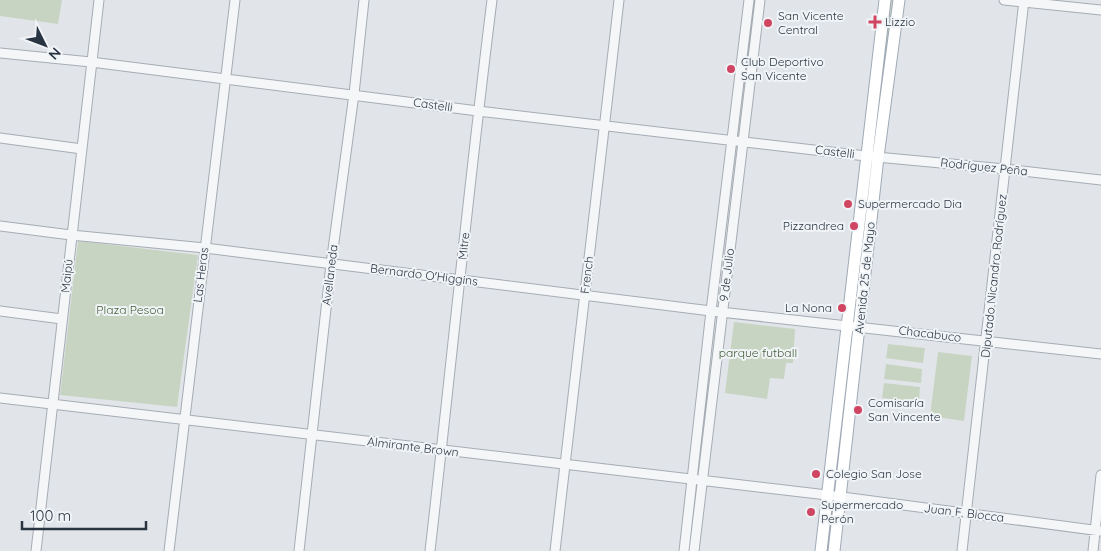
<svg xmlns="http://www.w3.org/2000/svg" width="1101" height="551" viewBox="0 0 1101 551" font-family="Quicksand,sans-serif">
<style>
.green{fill:#c8d4c2}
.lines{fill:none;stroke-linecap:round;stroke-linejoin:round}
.minor-casing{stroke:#a6acb4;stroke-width:11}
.major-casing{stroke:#a0aab6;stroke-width:13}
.minor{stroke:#f4f6f8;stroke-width:9}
.major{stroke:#fff;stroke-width:11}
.poi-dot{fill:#d04561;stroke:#f1f4f7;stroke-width:2}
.labels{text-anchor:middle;stroke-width:4;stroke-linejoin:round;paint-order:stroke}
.poi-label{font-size:12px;fill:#293442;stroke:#f1f4f7;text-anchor:start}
.street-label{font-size:12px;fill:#293442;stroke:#f1f4f7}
.park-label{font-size:12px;fill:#405e36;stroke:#f1f4f7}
</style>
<rect width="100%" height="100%" fill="#e1e5ea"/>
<!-- green -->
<path class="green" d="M0,0H62L58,24L0,16Z
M889,0H893L876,139L872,138Z
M78,241L198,255L177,407L60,395Z
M734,322L795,329L793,363H786L784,379L770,378L767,399L725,393Z
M888,344L925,348L923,363L886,358Z
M938,352L972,356L964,421L930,416Z
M886,364L922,369L921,383L884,379Z
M884,383L920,387L919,402L882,398Z"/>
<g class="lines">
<!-- minor casing -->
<g class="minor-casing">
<path id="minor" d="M1004,0L1101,10
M0,53L91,62L478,111L866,156L1005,169L1101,180
M0,138L82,149
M0,226L71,235L205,248L711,311L1101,354
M0,311L62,319
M0,398L827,495L1101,531
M36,551L99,0
M169,551L235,0
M299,551L331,264L354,94L364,0
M430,551C451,367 469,183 492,0
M555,551L619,0
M684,551L711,311L749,0
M694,551L760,0
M962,551L1024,0
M1093,551L1101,475"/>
</g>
<!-- major casing -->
<g class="major-casing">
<path id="major" d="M821,551L885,0
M834,551L878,157L899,0"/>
</g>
<!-- minor -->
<use href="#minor" class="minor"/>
<!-- major -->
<use href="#major" class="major"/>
</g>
<!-- markers -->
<g class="poi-dot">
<path d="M872.5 14.5h5v5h5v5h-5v5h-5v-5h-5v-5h5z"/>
<circle cx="768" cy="23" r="5"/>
<circle cx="731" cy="69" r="5"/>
<circle cx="848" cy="204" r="5"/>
<circle cx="854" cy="226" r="5"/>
<circle cx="842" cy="308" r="5"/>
<circle cx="858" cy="410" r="5"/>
<circle cx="816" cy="474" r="5"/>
<circle cx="811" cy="512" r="5"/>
</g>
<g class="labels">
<!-- poi labels -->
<g class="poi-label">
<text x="778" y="20">San Vicente<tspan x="778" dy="14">Central</tspan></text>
<text x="885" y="26">Lizzio</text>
<text x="741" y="66">Club Deportivo<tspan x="741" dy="14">San Vicente</tspan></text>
<text x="858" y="208">Supermercado Dia</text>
<text x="844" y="230" text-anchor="end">Pizzandrea</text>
<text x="832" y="312" text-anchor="end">La Nona</text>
<text x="868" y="407">Comisaría<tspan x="868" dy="14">San Vincente</tspan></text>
<text x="826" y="478">Colegio San Jose</text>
<text x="821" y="509">Supermercado<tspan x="821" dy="14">Perón</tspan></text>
</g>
<!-- street labels -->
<g class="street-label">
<text transform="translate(433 105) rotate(8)" y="4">Castelli</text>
<text transform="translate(835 152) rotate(7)" y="4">Castelli</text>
<text transform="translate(984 167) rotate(6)" y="4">Rodríguez Peña</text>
<text transform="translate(464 246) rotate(-84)" y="4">Mitre</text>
<text transform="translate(201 275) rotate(-83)" y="4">Las Heras</text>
<text transform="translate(330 275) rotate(-83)" y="4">Avellaneda</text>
<text transform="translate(424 275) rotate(7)" y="4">Bernardo O'Higgins</text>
<text transform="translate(587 275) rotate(-83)" y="4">French</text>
<text transform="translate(727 275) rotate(-83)" y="4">9 de Julio</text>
<text transform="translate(67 276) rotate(-84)" y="4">Maipú</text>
<text transform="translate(994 276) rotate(-84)" y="4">Diputado Nicandro Rodríguez</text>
<text transform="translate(865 278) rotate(-84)" y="4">Avenida 25 de Mayo</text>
<text transform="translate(930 334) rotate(7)" y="4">Chacabuco</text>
<text transform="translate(413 447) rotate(7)" y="4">Almirante Brown</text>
<text transform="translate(964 513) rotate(7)" y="4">Juan F. Biocca</text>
</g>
<!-- park labels -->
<g class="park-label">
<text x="130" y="314">Plaza Pesoa</text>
<text x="758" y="357">parque futball</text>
</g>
</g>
<!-- north arrow -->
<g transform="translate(45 45) rotate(132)" stroke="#f1f4f7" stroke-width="4" paint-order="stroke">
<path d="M0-4L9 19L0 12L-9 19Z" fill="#293442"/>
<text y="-8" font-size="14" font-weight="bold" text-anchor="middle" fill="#293442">N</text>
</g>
<!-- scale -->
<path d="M22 521v8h124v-8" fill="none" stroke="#293442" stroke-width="2.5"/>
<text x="30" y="521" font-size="15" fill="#293442" stroke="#f1f4f7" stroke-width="4" paint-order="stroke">100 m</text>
</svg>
